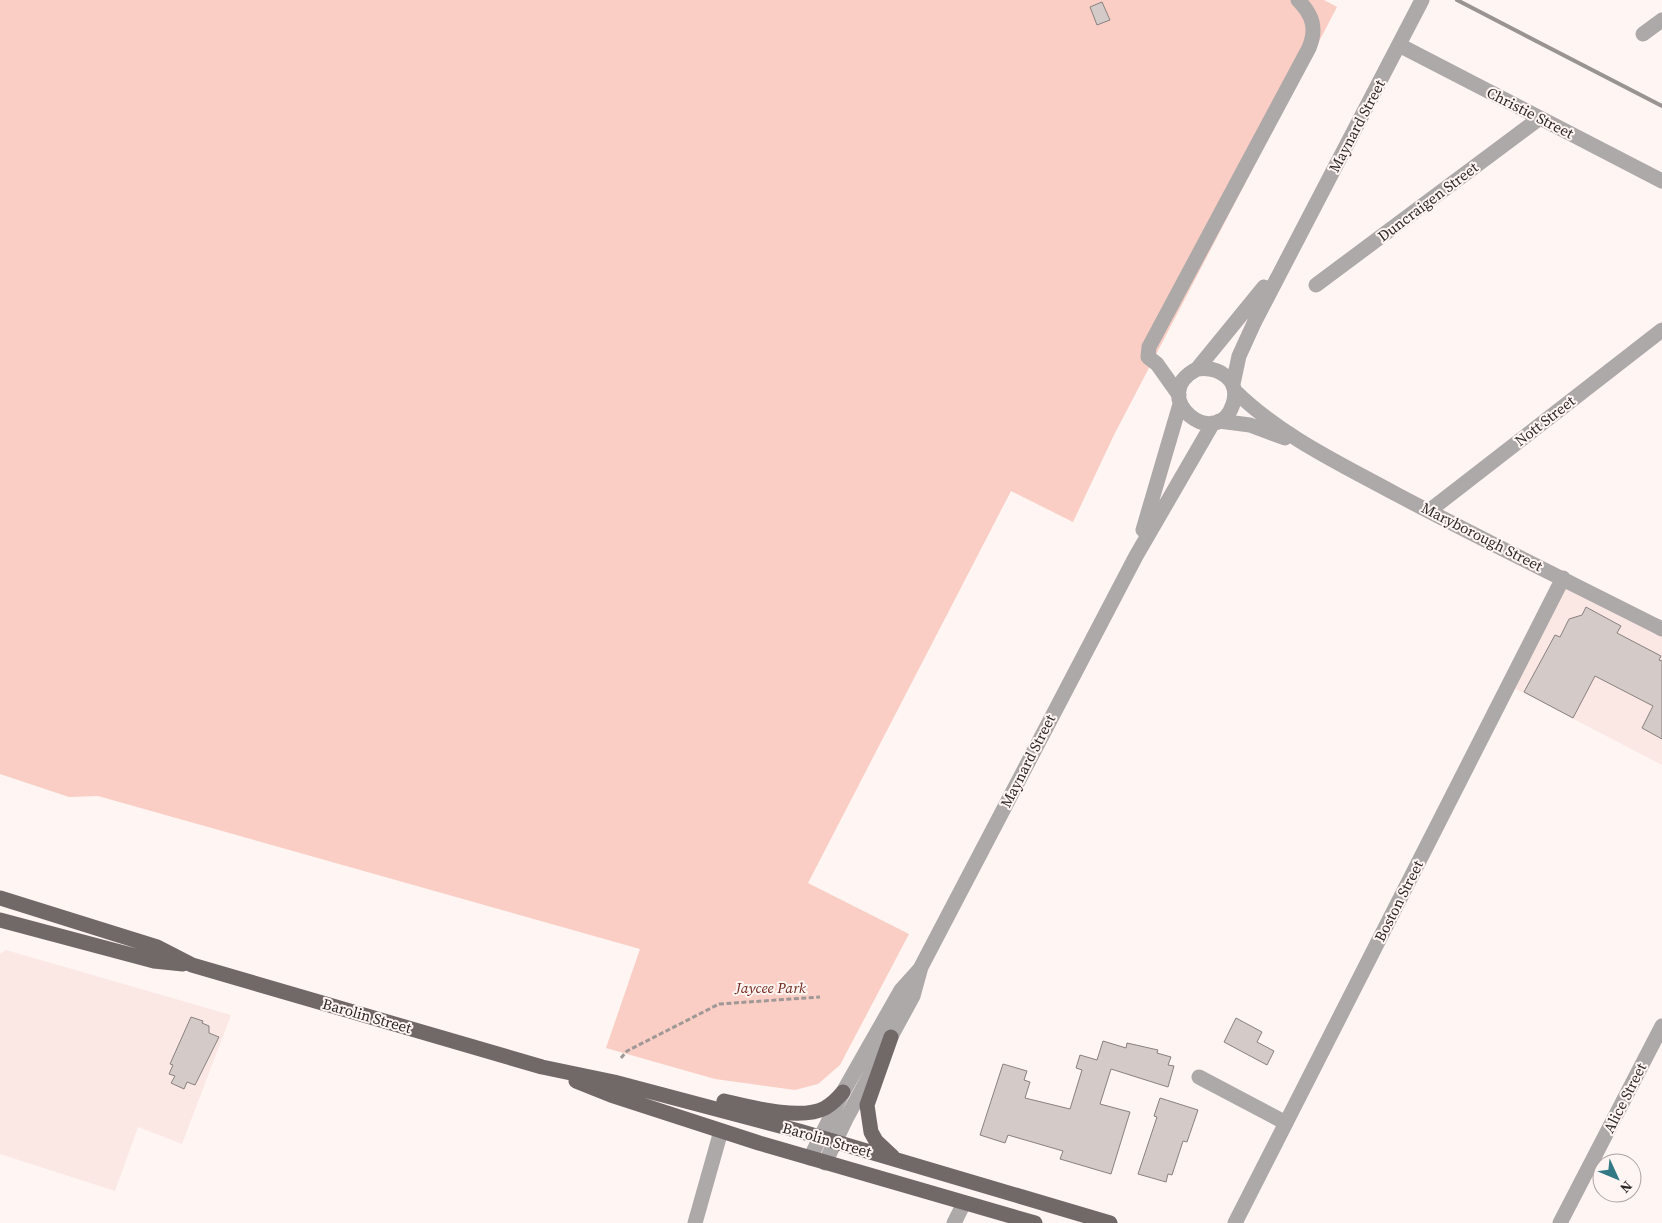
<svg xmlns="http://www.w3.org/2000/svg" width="1662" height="1223" viewBox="0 0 1662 1223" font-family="'Source Serif 4',serif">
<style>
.built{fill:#fbe8e5}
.green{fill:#facec4}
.building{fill:#d4cac8;stroke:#89817f}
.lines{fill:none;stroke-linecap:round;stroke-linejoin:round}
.path{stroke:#9f9897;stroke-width:3;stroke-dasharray:5 2.5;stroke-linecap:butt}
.minor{stroke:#ada9a8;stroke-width:15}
.major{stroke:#706967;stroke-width:15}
.rail{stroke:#999391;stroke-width:4}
.labels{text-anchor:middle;stroke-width:4;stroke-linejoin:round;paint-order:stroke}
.street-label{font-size:15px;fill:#2c2928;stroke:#fff5f3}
.park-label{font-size:15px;font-style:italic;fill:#74291d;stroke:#fff5f3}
</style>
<rect width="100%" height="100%" fill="#fff5f3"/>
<!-- built -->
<path class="built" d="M1564,581L1662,631V765L1510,686Z
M6,950L231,1015L182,1144L138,1127L115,1191L0,1154V954Z"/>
<!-- green -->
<path class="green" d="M0,0H1324L1337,7L1114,435L1073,522L1011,491L808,883L909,934L840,1065L818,1084L795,1090L715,1079L606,1048L640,949L98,796L69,797L0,774Z"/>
<!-- building -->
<path class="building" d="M1102,2L1110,20L1097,25L1090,7Z
M1586,607L1621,626L1617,633L1661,656L1659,660L1662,661V739L1642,728L1653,706L1595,676L1573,718L1524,692L1555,635L1560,637L1569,619L1582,615Z
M191,1017L203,1021L202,1023L209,1026V1033L219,1037L195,1085L187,1082L184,1089L171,1083L175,1076L169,1074L173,1065L170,1064Z
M1236,1018L1262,1032L1257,1042L1274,1051L1267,1065L1224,1042Z
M1103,1041L1126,1048L1127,1043L1158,1050L1157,1053L1171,1057L1168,1065L1174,1066L1168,1087L1111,1069L1100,1104L1130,1112L1111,1174L1060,1159L1063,1151L1008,1135L1005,1143L980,1135L1003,1064L1027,1071L1024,1080L1030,1082L1025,1098L1070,1109L1082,1070L1076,1068L1080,1055L1097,1060Z
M1160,1098L1198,1110L1187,1142L1183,1141L1172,1175L1168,1174L1166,1182L1138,1174L1157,1117L1154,1116Z"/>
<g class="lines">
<!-- path -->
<path class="path" d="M621,1058L627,1051L719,1004L820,997"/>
<!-- minor -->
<path class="minor" d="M1643,34L1662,20
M1399,45L1662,181
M1316,285L1540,118
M1197,369C1219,366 1241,380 1233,404C1217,454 1145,396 1197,369L1264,287
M1233,384L1239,356L1255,321L1422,0
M1235,391C1281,436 1339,463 1394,493C1483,540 1573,584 1662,629
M1179,395L1157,364L1148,357L1149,347L1309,48C1317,29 1313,15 1298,0
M1219,421L1250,425L1285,438
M1429,511L1662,330
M1143,530L1180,404
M1199,1077L1286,1123
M810,1158L843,1092L901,990L919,970
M825,1163L846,1119L913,996L921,967L1136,556L1213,423
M695,1223L721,1131
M954,1223L964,1203
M1235,1223L1563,578
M1560,1223L1662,1026"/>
<!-- major -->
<path class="major" d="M0,898L157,947L192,965L542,1067L614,1082L799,1131L1110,1223
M0,920L154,961L183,964
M891,1037L867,1105L871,1132L876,1141L893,1157
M576,1081L611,1095L759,1143L1035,1223
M724,1101C750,1107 801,1121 825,1108C832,1104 838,1098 843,1092"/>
<!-- rail -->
<path class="rail" d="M1457,0L1662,106"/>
</g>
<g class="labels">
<!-- street labels -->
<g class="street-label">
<text transform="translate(1530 113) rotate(27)" y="5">Christie Street</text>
<text transform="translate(1357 126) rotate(-62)" y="5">Maynard Street</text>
<text transform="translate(1428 202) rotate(-37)" y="5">Duncraigen Street</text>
<text transform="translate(1545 421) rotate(-38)" y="5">Nott Street</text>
<text transform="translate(1482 537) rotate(27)" y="5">Maryborough Street</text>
<text transform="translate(1028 761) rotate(-63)" y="5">Maynard Street</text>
<text transform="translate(1399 901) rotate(-63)" y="5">Boston Street</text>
<text transform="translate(367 1016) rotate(16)" y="5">Barolin Street</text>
<text transform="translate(1625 1098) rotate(-63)" y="5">Alice Street</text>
<text transform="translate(827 1140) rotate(16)" y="5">Barolin Street</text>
</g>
<!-- park labels -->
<g class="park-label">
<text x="771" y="993">Jaycee Park</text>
</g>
</g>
<!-- north arrow -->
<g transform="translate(1617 1178) rotate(134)"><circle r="24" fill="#fff5f3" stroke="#aba3a2"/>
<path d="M0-4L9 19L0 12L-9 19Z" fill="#327885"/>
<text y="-8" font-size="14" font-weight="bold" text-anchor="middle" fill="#2c2928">N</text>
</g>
</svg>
